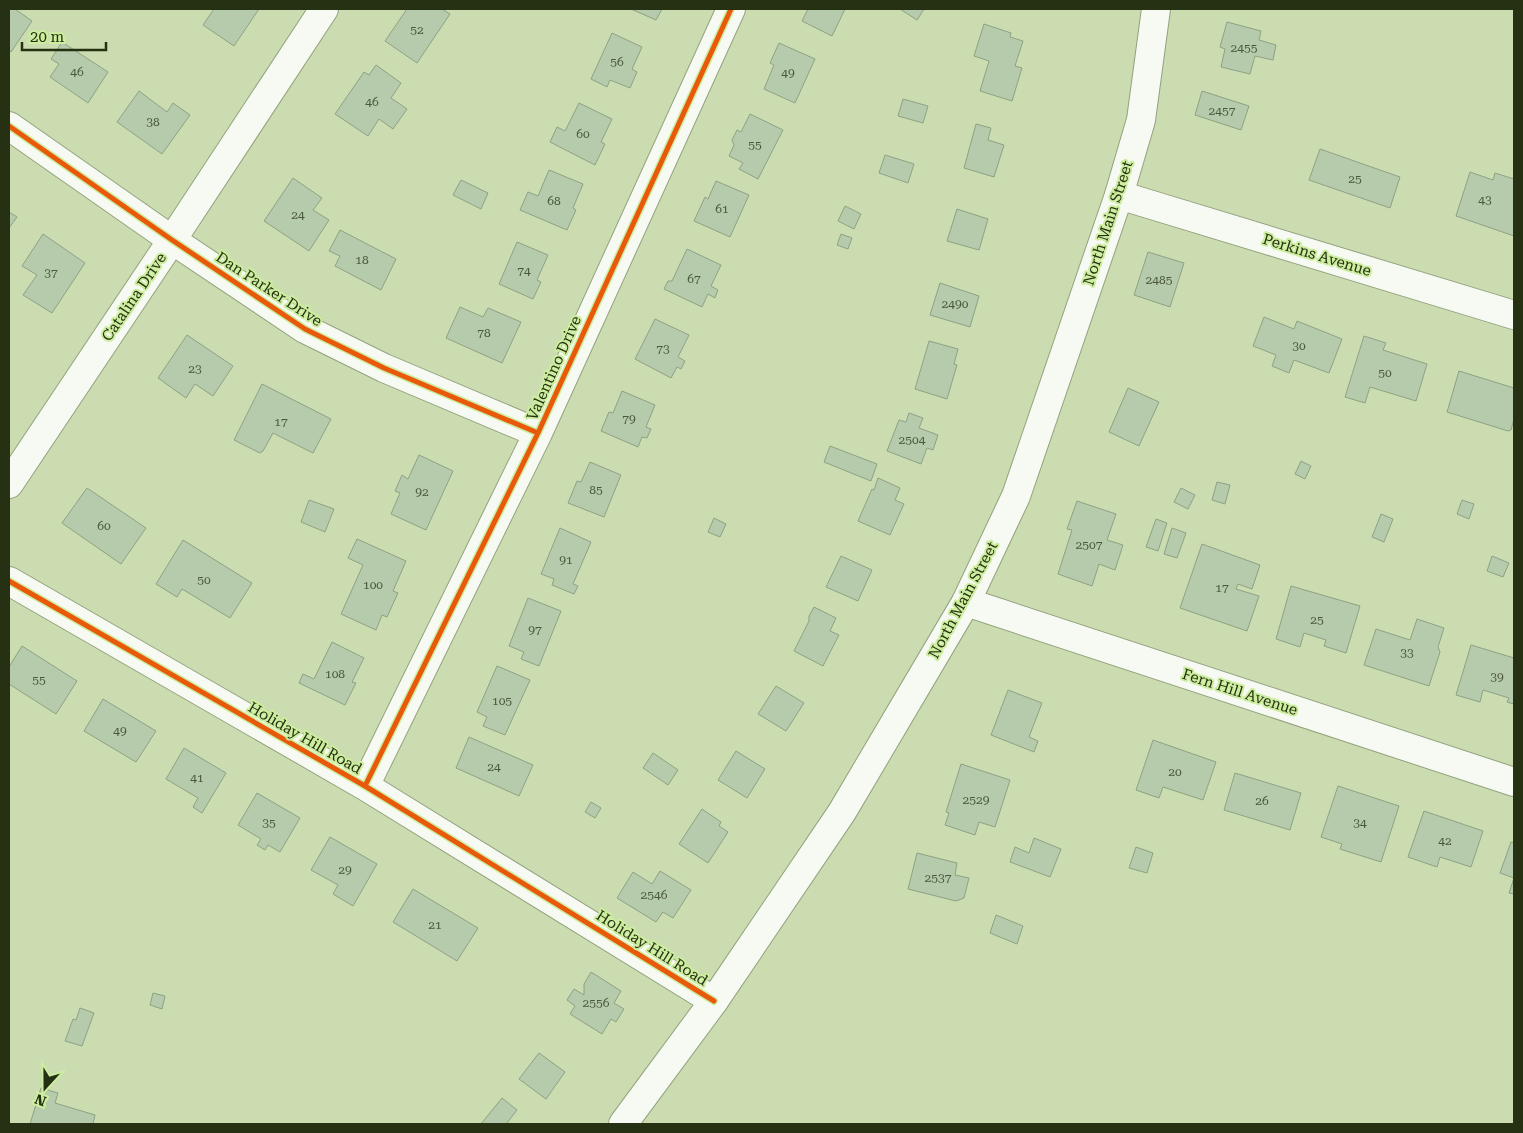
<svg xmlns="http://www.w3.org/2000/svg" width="1523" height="1133" viewBox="0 0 1523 1133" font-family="'Roboto Serif',serif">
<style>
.building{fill:#b5cbab;stroke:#8ea284}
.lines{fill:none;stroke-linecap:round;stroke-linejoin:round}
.street-casing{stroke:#94a27f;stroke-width:30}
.secondary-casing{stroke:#94a27f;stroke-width:30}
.street{stroke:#f7faf3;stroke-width:28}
.secondary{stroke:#f7faf3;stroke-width:28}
.cycleway-casing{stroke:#cded9f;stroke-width:8}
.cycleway{stroke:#e8590c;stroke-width:5}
.labels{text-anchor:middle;stroke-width:4;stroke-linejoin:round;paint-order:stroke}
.number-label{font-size:12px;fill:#4a5839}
.street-label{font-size:15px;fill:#253112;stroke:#cded9f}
</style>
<rect width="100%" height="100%" fill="#cadcb0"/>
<!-- building -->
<path class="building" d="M9,9H15L32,21L11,52L9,50Z
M214,9H259L234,46L203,25Z
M407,9H425L427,10L428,9H442L450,14L417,63L385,41Z
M631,9H662L656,20Z
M808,9H845L832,36L802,21Z
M900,9H924L917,20Z
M1227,22L1261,31L1259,40L1276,45L1273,60L1255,56L1250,74L1221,67L1225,49L1220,47Z
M984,24L1011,33L1010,37L1023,41L1015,66L1022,68L1012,101L980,91L989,61L974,56Z
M612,33L642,47L632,69L637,72L630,88L610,80L607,87L591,79Z
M62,42L108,72L88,103L50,77L59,64L51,59Z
M779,43L815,59L795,103L764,89L774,65L770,63Z
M376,65L401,83L391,98L407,109L393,129L379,119L368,136L335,114L364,72L369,75Z
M139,91L167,112L173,103L190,115L162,154L117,122Z
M1202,91L1249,106L1241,130L1195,115Z
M903,99L928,106L923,123L898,116Z
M579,103L612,119L601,142L605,144L595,165L550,142L557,127L565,131Z
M750,114L783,130L758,179L739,169L743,163L729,156L734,145L732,140L737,130L741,132Z
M976,124L991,128L988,140L1004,145L994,177L964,168Z
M1320,149L1400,177L1390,208L1309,180Z
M885,155L914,164L908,183L879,173Z
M549,170L583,184L573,208L576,210L567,230L520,210L528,192L538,196Z
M1470,172L1493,180L1495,173L1514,179V236L1456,216Z
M293,178L322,198L313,210L329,220L309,251L264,221Z
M461,180L488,193L481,209L453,195Z
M716,181L749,195L730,237L694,221L705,197L708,199Z
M845,206L861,214L854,229L838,221Z
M957,209L988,219L979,250L947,241Z
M9,212L17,217L9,228Z
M340,230L396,259L381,290L335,266L340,256L329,251Z
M43,234L85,263L52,313L23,295L37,275L22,266Z
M841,234L852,238L848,249L837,245Z
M517,242L548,255L537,280L541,282L533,299L499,284Z
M687,249L721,265L711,286L718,290L715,298L708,294L702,307L664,289L668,281H672Z
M1148,252L1184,263L1170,307L1134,295Z
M940,283L979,296L970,327L930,315Z
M460,307L483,317L488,308L521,322L502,363L446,338Z
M1264,317L1294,329L1297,321L1342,339L1329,373L1294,360L1289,373L1272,366L1276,355L1253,346Z
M655,319L689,335L678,357L685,361L681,369L677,367L671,378L635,359Z
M187,335L233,366L213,396L195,384L186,398L158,378Z
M1364,336L1386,343L1383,350L1427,364L1416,401L1370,387L1365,403L1345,397Z
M929,341L958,349L954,364L957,365L947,399L915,389Z
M1459,371L1514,388V419L1511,430L1508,431L1447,412Z
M262,384L331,419L313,453L273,433L263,451L260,453L234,440Z
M1128,388L1159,402L1139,446L1109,432Z
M622,391L655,405L646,427L651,429L647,438L642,437L638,447L601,431L609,412L613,413Z
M909,413L923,418L919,428L938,435L933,450L927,448L921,464L887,451L899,420L906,422Z
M830,446L877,464L871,481L824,462Z
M419,455L453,471L426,530L391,514L400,493L395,491L402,475L408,479Z
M1301,461L1311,466L1305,479L1295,474Z
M590,462L621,475L604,517L568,503L577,481L581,482Z
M878,478L900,488L895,500L904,504L890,535L858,521L872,489L874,490Z
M1217,482L1230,485L1225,504L1212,500Z
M87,488L146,528L121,564L62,523Z
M1181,488L1195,495L1188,509L1174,502Z
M309,500L334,509L325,532L301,522Z
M1462,500L1474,504L1469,519L1457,514Z
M1077,501L1116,514L1107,540L1123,545L1115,570L1099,564L1092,586L1058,574L1072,530L1067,529Z
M1381,514L1393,519L1384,542L1372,537Z
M714,518L726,524L720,537L708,532Z
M1156,519L1167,523L1158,551L1146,547Z
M560,528L591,542L573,584L578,586L574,594L552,585L554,579L541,574Z
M1172,528L1186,533L1177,558L1164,554Z
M357,539L406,561L393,591L398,593L387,617L382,615L376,630L341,614L363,565L348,558Z
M183,540L252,583L230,618L182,589L177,597L156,584Z
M1202,544L1260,565L1252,589L1238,584L1236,589L1259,596L1247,631L1180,608Z
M841,556L872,570L858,601L826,587Z
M1492,556L1509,563L1503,577L1487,571Z
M1291,586L1360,606L1346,653L1324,646L1326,640L1304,633L1300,647L1276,639Z
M528,598L561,611L539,666L521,659L524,652L509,646Z
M814,607L836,618L830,631L839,635L823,666L794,651L809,621V616Z
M1417,619L1444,628L1438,647L1440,652L1429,686L1364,665L1376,629L1410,640Z
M332,642L364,658L352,682L356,683L345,705L299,683L303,674L314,679Z
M1471,645L1514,658V704L1507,702L1509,698L1483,690L1480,702L1456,695Z
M22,646L77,681L56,714L9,684V667Z
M497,666L530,680L505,735L483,726L487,717L477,712Z
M776,686L804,703L786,731L758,714Z
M1008,690L1042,703L1029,737L1038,741L1034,752L991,735Z
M103,699L156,731L136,762L84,731Z
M469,737L533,765L519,796L456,768Z
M1153,740L1216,762L1203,800L1163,787L1159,798L1136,790Z
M184,748L226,773L202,813L193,807L198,798L166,779Z
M736,751L765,769L747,798L718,780Z
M653,753L678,770L668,785L643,768Z
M961,764L1010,780L995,827L979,822L975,835L945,825L949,813L946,812Z
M1235,773L1301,793L1290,830L1224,810Z
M1338,786L1399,806L1381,862L1340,849L1342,844L1321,837Z
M257,793L300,818L280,852L268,845L265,850L257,845L261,839L238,825Z
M591,802L601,808L595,818L585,812Z
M702,809L721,822L719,826L728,832L708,863L679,844Z
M1424,811L1483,831L1471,867L1440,857L1437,867L1408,857Z
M330,837L377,864L353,906L333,894L338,885L311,870Z
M1034,838L1061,849L1050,877L1010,862L1015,847L1029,853Z
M1511,842L1514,843V894L1509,893L1514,878L1500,873Z
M1136,847L1153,853L1147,873L1129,868Z
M917,853L957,863L955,875L969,878L964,898L956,901L908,889Z
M660,871L691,890L673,918L663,912L656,922L617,898L633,872L652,884Z
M413,889L478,928L457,961L393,922Z
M996,915L1023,926L1017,944L990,933Z
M591,972L621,991L614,1003L624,1009L616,1022L611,1019L602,1034L570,1014L575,1006L567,1000L574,989L584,995V984Z
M153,993L165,996L162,1009L150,1005Z
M80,1008L94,1013L82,1046L65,1041L73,1019L76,1020Z
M539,1053L565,1072L546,1099L519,1079Z
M41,1088L58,1093L55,1103L95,1115L93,1124H30Z
M502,1098L517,1110L507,1123L508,1124H481Z"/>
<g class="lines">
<!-- street casing -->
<g class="street-casing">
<path id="street" d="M9,126L172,240L305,329L384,368L538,433
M1119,195L1514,315
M9,484L172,240L324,9
M9,581L365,786L714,1001
M966,602L1514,782
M365,786L538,433L731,9"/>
</g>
<!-- secondary casing -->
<g class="secondary-casing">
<path id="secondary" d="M623,1124L714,1001L842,812L966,602L1016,496L1119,195L1141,120L1156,9"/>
</g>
<!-- street -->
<use href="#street" class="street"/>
<!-- secondary -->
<use href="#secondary" class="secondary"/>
<!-- cycleway casing -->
<g class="cycleway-casing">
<path id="cycleway" d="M9,126L172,240L305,329L384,368L538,433
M9,581L365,786L714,1001
M365,786L538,433L731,9"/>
</g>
<!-- cycleway -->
<use href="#cycleway" class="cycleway"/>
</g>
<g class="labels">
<!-- number labels -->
<g class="number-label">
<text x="417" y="34">52</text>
<text x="1244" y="52">2455</text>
<text x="617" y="66">56</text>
<text x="77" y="76">46</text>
<text x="788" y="77">49</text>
<text x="372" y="106">46</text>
<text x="1222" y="115">2457</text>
<text x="153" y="126">38</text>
<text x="583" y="138">60</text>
<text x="755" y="149">55</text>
<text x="1355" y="183">25</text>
<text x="1485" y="204">43</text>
<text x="554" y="205">68</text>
<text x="722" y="213">61</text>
<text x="298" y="219">24</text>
<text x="362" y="264">18</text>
<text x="524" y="275">74</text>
<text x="51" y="277">37</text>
<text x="694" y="283">67</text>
<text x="1159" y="284">2485</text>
<text x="955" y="308">2490</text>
<text x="484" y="337">78</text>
<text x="1299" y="350">30</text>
<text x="663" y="353">73</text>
<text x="195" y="373">23</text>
<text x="1385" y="377">50</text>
<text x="629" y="423">79</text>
<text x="281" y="426">17</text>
<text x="912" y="444">2504</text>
<text x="596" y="494">85</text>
<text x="422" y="496">92</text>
<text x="104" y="530">60</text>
<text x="1089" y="549">2507</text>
<text x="566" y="564">91</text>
<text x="204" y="584">50</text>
<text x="373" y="589">100</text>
<text x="1222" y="592">17</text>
<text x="1317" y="624">25</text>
<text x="535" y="634">97</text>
<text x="1407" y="657">33</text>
<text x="335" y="678">108</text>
<text x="1497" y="681">39</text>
<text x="39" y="684">55</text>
<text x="502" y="705">105</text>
<text x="120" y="735">49</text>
<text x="494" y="771">24</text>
<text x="1175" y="776">20</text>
<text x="197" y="782">41</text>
<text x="976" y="804">2529</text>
<text x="1262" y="805">26</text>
<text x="269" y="827">35</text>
<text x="1360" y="827">34</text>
<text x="1445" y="845">42</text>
<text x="345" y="874">29</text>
<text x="938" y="882">2537</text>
<text x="654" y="899">2546</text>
<text x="435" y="929">21</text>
<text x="596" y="1007">2556</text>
</g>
<!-- street labels -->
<g class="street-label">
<text transform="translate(1108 223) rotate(-72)" y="5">North Main Street</text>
<text transform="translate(1317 255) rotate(17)" y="5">Perkins Avenue</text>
<text transform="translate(269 289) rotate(33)" y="5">Dan Parker Drive</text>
<text transform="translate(134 297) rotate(-56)" y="5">Catalina Drive</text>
<text transform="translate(554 368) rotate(-66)" y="5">Valentino Drive</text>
<text transform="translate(963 600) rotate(-62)" y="5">North Main Street</text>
<text transform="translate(1240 692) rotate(18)" y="5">Fern Hill Avenue</text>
<text transform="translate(305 738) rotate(30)" y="5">Holiday Hill Road</text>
<text transform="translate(652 948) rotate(32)" y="5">Holiday Hill Road</text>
</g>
</g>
<!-- border -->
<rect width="1523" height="1133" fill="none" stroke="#253112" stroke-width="20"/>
<!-- north arrow -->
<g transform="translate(45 1088) rotate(201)" stroke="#cded9f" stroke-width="4" paint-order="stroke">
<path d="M0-4L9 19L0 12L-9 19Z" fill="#253112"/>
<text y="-8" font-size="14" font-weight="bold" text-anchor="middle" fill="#253112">N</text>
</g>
<!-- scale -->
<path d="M22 42v8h84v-8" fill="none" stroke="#253112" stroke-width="2.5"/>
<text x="30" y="42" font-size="15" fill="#253112" stroke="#cded9f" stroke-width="4" paint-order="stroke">20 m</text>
</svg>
